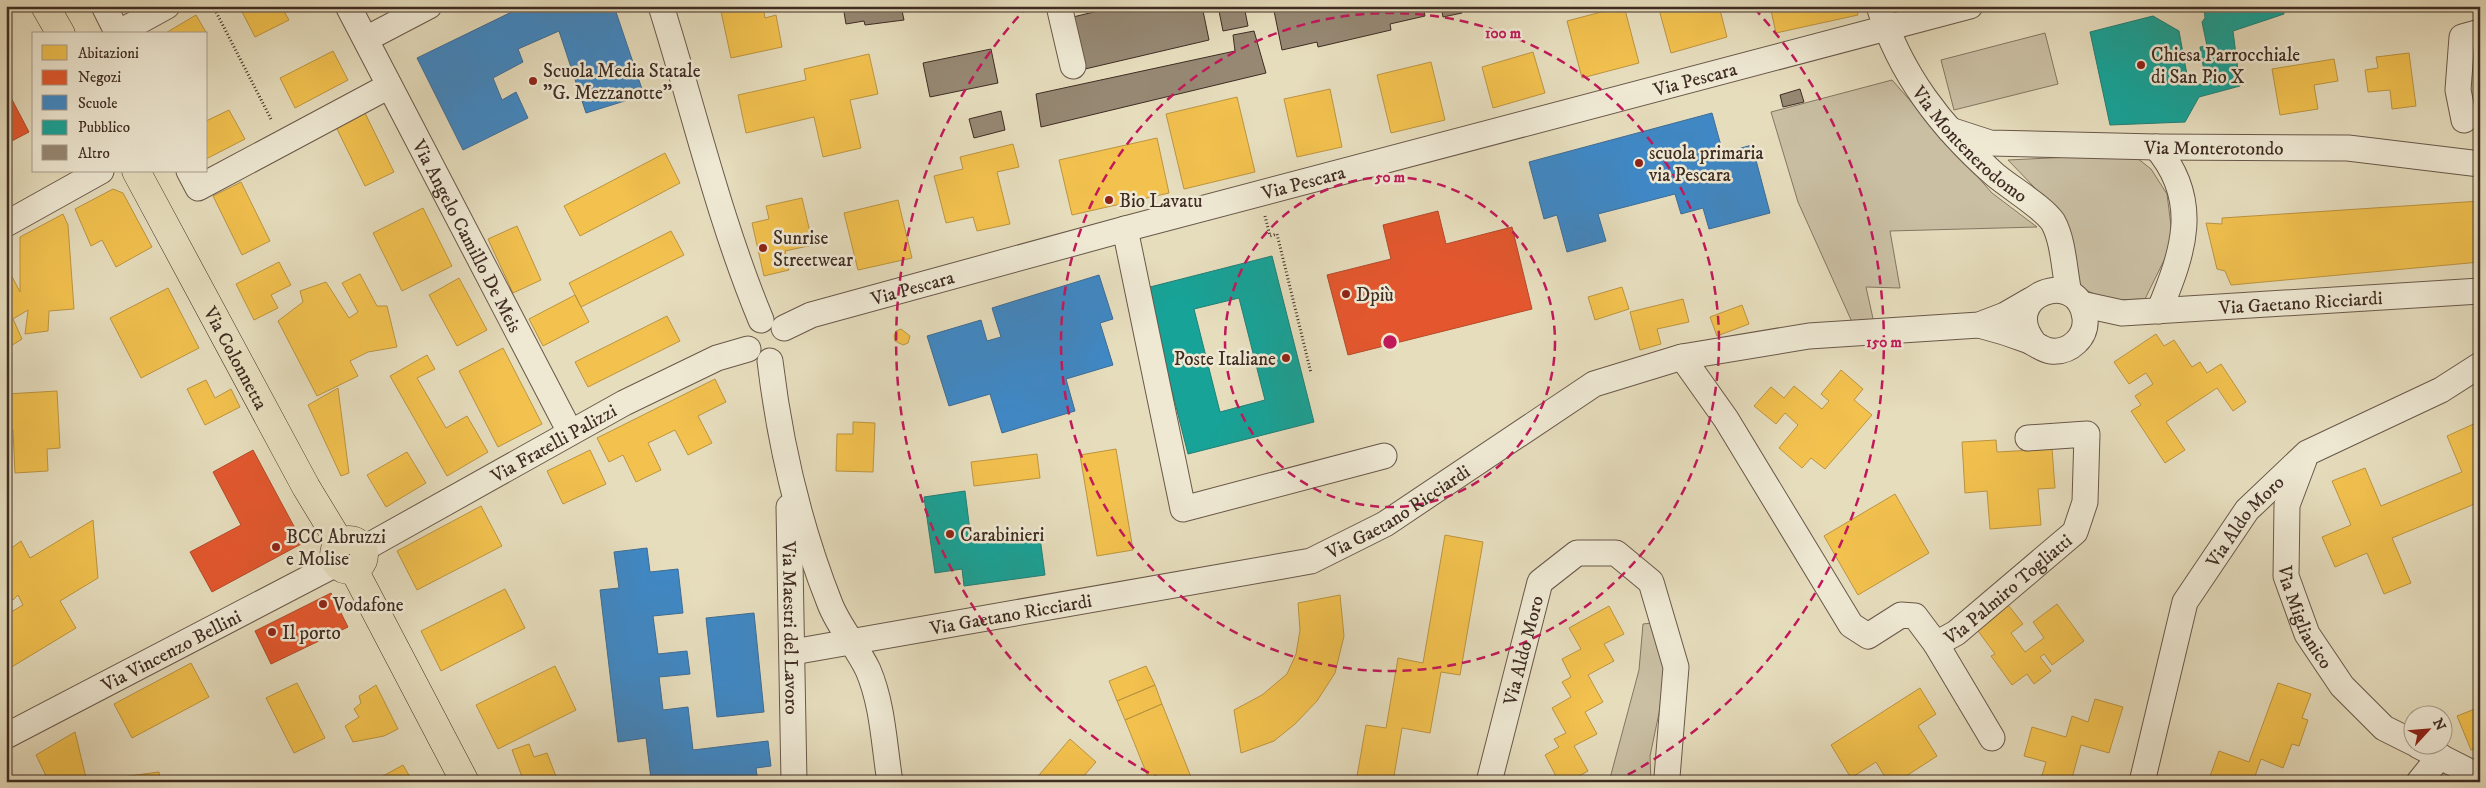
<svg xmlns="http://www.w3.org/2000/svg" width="2486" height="788" viewBox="0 0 2486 788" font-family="'IM FELL DW Pica',serif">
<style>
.green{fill:#cabfa3;stroke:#847663}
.homes{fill:#f2c14e;stroke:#bc9441}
.shops{fill:#e4572e;stroke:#b24a2b}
.schools{fill:#3f88c5;stroke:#3f6c94}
.public{fill:#17a398;stroke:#237f75;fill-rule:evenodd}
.building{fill:#968873;stroke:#3f2c23}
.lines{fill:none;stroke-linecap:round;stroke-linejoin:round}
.minor-casing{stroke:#69584a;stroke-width:27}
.major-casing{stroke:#3f2c23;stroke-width:29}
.path{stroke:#3f2c23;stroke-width:3;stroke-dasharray:1 2.5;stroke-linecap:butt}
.minor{stroke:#efe9d4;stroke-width:25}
.major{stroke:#e6ddbd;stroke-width:28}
.ring{fill:none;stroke:#c2185b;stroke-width:2.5;stroke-dasharray:9 6}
.poi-dot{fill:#8f2418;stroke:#efe9d4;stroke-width:2}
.labels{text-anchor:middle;stroke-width:5;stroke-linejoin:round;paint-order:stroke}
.poi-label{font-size:19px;fill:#3f2c23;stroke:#efe9d4;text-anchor:start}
.street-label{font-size:19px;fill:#3f2c23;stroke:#efe9d4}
.centre{fill:#c2185b;stroke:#efe9d4;stroke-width:2.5}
.ring-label{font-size:15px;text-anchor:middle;font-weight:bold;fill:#c2185b;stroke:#efe9d4;stroke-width:5;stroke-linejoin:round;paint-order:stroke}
</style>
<rect width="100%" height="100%" fill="#e6ddbd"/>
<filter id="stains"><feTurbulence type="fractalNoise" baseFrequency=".004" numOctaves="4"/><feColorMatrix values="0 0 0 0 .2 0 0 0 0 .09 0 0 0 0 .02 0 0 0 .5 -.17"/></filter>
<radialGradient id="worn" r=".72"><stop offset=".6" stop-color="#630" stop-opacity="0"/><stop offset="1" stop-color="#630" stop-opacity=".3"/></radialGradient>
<!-- green -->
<path class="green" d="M2045,33L2058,84L1954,110L1941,60Z
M1892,80L1992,193L2037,227L1890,231L1900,288L1866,287L1874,323L1852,322L1798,202L1771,112Z
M2132,154L2151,169L2167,194L2173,242L2145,299L2109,300L2078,287L2060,214L2008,160Z
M1652,623L1666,663L1659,713L1650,756L1651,782H1609L1639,670L1643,624Z"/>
<!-- homes -->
<path class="homes" d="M239,6H281L289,20L255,37Z
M701,6H763L765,18L776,15L782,47L731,58L720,7L702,11Z
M1624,6L1639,63L1582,78L1567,21Z
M1658,6H1719L1727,37L1671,53Z
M1770,6H1856L1858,15L1776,33Z
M196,15L207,34H164Z
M333,51L348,80L295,108L280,78Z
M1533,52L1545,93L1493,108L1482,67Z
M2409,53L2416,106L2392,109L2390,90L2368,92L2365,70L2378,68L2376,57Z
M869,54L878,94L850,100L861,148L823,157L814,117L746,133L738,95L806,80L804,69Z
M2334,59L2338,81L2314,85L2318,109L2280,115L2272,69Z
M1431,62L1445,120L1391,133L1377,75Z
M1330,89L1342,147L1297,157L1284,99Z
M1237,97L1255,172L1184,189L1166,114Z
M229,110L245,139L206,159V121Z
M365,113L394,172L365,186L336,127Z
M1157,138L1169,193L1072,215L1059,160Z
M1013,144L1019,167L997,172L1010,224L977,231L973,217L946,223L934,176L963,169L960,157Z
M665,153L680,183L580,236L564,206Z
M241,182L270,241L242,255L213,196Z
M113,189L123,193L152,247L116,267L102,240L91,246L75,209Z
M802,198L813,245L785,251L789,270L764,276L752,223L769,219L766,206Z
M898,200L912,258L858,270L844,213Z
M2480,201V262L2231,285L2225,271L2217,269L2206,223L2222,224V218Z
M423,208L452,266L402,291L373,233Z
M63,214L68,225L74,309L49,311L48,331L25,334L28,310L13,319L22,339L6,349V265L20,292V237Z
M517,226L541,280L513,293L488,239Z
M671,231L684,255L581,307L569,283Z
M279,262L291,285L271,295L278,308L254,320L236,284Z
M360,274L377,306H387L397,347L368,352L350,361L358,376L317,396L278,321L303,302L300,291L326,282L349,318L358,312L342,283Z
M459,278L487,330L457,346L429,295Z
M1622,287L1629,309L1595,320L1588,297Z
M168,288L199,348L141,378L110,318Z
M575,295L589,322L543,346L529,319Z
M1683,299L1689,322L1657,329L1661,344L1640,350L1630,312Z
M1742,305L1749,324L1717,336L1710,317Z
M667,316L680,341L588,387L575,362Z
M901,329L910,336L908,343L903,345L895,341L894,336L896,331Z
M2156,334L2164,346L2174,340L2192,367L2200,362L2207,373L2221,364L2246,402L2233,411L2217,388L2166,422L2185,450L2165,463L2131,411L2141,405L2135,396L2153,384L2146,373L2129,384L2114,362Z
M503,348L542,424L498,447L459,371Z
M427,355L435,369L417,378L446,428L467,416L488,452L447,476L390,376Z
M1841,370L1863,389L1854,400L1872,415L1825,469L1811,458L1802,468L1779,448L1798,425L1785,413L1776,424L1754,406L1771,387L1784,398L1794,386L1822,409L1829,401L1821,394Z
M715,379L726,402L698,416L712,443L688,455L675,430L648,443L661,470L636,482L623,455L609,462L597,438Z
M206,380L215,398L231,389L240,407L205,425L187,389Z
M338,388L349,473L341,476L308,405Z
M57,391L60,448L47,449L48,471L15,473L13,430H6V394Z
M853,422L875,423L873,472L836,471L837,434H853Z
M2478,422L2480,510L2477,503L2392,538L2411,583L2384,594L2367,553L2335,567L2322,537L2351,525L2332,481L2365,468L2381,506L2462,472L2447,436Z
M1996,440L1997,452L2052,449L2055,488L2038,489L2041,525L1990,529L1987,491L1965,493L1962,442Z
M1116,449L1133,550L1097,556L1080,455Z
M590,450L606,484L563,504L547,471Z
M407,452L426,483L386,507L367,475Z
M1037,454L1040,478L974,486L971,462Z
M1895,494L1929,553L1858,595L1824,536Z
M481,506L502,546L417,590L397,551Z
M93,520L98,578L60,601L76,628L10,668L6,661V615L23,605L18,595L13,600L6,589V552L21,541L30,558Z
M1445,535L1483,542L1460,675L1441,672L1430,733L1402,728L1393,782H1356L1366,725L1386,728L1398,658L1423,663Z
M505,589L525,628L441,671L421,631Z
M1340,595L1344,636L1335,673L1317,701L1295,724L1274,741L1241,753L1234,710L1262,695L1287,674L1296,654L1300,630L1298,603Z
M2005,601L2023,624L2011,633L2025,652L2044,638L2033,622L2057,604L2084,641L2052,665L2044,654L2040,657L2051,671L2034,684L2027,674L2012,685L1991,656L1995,654L1973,624Z
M1609,606L1624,634L1604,644L1614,661L1588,675L1603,702L1585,712L1597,734L1574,746L1588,771L1568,782H1559L1545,755L1559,747L1554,739L1566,733L1552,708L1571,697L1562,682L1571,677L1562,659L1581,649L1569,628Z
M191,663L209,697L132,738L114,704Z
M555,666L576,710L498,749L476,705Z
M1146,666L1155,685L1117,701L1109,681Z
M297,683L325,738L294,753L266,698Z
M2278,683L2311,694L2302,718L2308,720L2299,746L2292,744L2283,768L2261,759L2253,782H2208L2219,751L2249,762Z
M376,685L398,729L384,736L353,742L345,726L359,717L354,709L361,703L359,696Z
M1155,685L1162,704L1125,720L1117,701Z
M1920,688L1936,714L1918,726L1937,756L1897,782H1888L1876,762L1851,778L1831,745Z
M2095,699L2123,707L2109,753L2081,745L2071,782H2040L2046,762L2024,756L2032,727L2066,737L2072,716L2088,722Z
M1162,704L1193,782H1150L1125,720Z
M2480,707V747L2471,750L2457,716Z
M75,732L87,782H49L36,755Z
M1070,739L1096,762L1082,778L1087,782H1033Z
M529,744L534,757L547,753L557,779L548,782H524L512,750Z
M403,765L413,782H360L371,776L374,781Z
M159,772L160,782H122L121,777Z
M2021,776L2040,782H2019Z
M856,778L857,782H829Z"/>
<!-- shops -->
<path class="shops" d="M6,88L29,132L6,144Z
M1438,211L1446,244L1512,227L1532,309L1348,355L1327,275L1391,259L1383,225Z
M253,450L303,543L212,592L190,552L241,525L213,472Z
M331,593L348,627L271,664L255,631Z"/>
<!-- schools -->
<path class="schools" d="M524,6H614L644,95L586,113L559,31L518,49L523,62L493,78L502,100L516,92L528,118L463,150L417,58Z
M1712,113L1723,153L1752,145L1770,213L1709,229L1703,208L1681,214L1675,194L1598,214L1606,241L1567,252L1557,215L1544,219L1529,162Z
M1099,275L1113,319L1100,323L1113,365L1066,379L1075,411L1002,433L990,394L949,406L927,336L981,320L987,341L1001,337L992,308Z
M647,548L650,572L678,569L683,613L653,616L658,654L687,651L690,674L659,677L663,710L688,707L693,750L768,741L771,766L756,768L758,782H666L665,777L651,779L646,738L618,742L600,590L619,588L614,552Z
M754,613L764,712L717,717L706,618Z"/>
<!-- public -->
<path class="public" d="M2204,6H2283L2284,14L2233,31L2240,86L2199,97L2185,122L2110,125L2090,32L2153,16L2179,31L2189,86L2206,83L2200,47L2207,46L2202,22L2205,18Z
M1272,256L1314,422L1188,454L1146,288ZM1239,298L1265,400L1220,412L1194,309Z
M965,491L971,539L1039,530L1045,575L964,586L962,569L935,573L924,497Z"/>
<!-- building -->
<path class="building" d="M843,6H901L904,20L865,25L864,21L846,24Z
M1119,6H1202L1209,40L1085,69L1073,17Z
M1218,6H1244L1248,26L1223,31Z
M1273,6H1423L1425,16L1390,24L1391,30L1318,47L1317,42L1282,50Z
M1441,6H1460L1462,13L1443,17Z
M1254,31L1266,73L1041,127L1036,94L1235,51L1233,35Z
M991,49L998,83L930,97L923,63Z
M1800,89L1804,102L1783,107L1780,95Z
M1001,111L1005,130L974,138L969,119Z"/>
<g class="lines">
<!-- minor casing -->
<g class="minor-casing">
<g id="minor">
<path d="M104,6L118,34"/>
<path id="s1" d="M348,6L570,432"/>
<path d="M661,6C694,111 719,219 761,320"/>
<path d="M1059,6L1073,66"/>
<path id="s2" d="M1879,6C1900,74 1941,127 1994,174C2009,187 2043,207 2053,222C2064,242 2064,271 2069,293"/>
<path d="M118,33L167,6"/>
<path d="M366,39L429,6"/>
<path d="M2464,120L2458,90L2462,37L2480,32"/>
<path id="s3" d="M1950,130L1990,143L2156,147L2348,148L2480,164"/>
<path d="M2156,147C2202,201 2183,253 2159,311"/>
<path d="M189,171L198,188L389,86"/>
<path d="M6,224L101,171"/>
<path d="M1125,229L1183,509L1384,456"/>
<path id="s4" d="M2081,304L2122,313L2480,291"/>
<path d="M1979,325C1995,329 2011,334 2027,340C2035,343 2042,350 2051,351C2070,353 2087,337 2085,318C2079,266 1997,295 2034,343"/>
<path id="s5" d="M784,328L811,315L1125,229L1970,6"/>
<path id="s6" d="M1682,357L1726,419L1851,625L1868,636L1901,615L1915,616L1936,644L1956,633L2075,532L2085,502L2087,434L2028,438"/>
<path d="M770,361C780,444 799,526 830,604C839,627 857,647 868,670C883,705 884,745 890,782"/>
<path id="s7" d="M2304,460L2287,505L2286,576L2307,634L2342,686L2384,728L2414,743"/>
<path id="s8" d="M789,507L794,782"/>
<path id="s9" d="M363,549L624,403L717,358L748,349"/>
<path d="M1936,644L1992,738"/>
<path id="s10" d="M793,652L1311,561L1385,524L1594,384L1682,357L1809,336L1979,325L2005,315L2031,300"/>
<path id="s11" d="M6,736L336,564"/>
<path d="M2419,746L2480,777"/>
<path id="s12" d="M1489,782L1540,582L1577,553H1616L1651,582L1676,667L1667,777L1668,782"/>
<path id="s13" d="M2142,782L2185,602L2247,510L2307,453L2441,390L2480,365"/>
<path d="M2419,782L2440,756"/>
</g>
</g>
<!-- major casing -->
<g class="major-casing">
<g id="major">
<path d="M45,6L61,34"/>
<path id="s14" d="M136,171L306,487L340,543"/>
<circle cx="349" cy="555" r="15"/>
<path d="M354,570L465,782"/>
</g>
</g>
<!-- path -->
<path class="path" d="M213,6L272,121
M1265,216L1270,236L1277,234L1311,373"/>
<!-- minor -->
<use href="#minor" class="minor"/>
<!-- major -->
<use href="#major" class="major"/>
</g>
<!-- distance rings -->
<g class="ring">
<circle cx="1390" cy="342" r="165"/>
<circle cx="1390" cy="342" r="329"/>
<path d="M1162 780A494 494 0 0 1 1026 8M1754 8A494 494 0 0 1 1618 780"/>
</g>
<!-- markers -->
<g class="poi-dot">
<circle cx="2141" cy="65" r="5"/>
<circle cx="533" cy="81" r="5"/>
<circle cx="1639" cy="163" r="5"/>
<circle cx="1109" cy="200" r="5"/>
<circle cx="763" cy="248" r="5"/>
<circle cx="1346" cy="294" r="5"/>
<circle cx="1286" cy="358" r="5"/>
<circle cx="950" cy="534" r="5"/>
<circle cx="276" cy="547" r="5"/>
<circle cx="323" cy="604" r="5"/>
<circle cx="272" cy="632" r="5"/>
</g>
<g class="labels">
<!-- poi labels -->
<g class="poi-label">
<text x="2151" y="61">Chiesa Parrocchiale<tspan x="2151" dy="22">di San Pio X</tspan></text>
<text x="543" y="77">Scuola Media Statale<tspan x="543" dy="22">"G. Mezzanotte"</tspan></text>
<text x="1649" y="159">scuola primaria<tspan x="1649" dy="22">via Pescara</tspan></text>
<text x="1119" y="207">Bio Lavatu</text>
<text x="773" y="244">Sunrise<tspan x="773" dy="22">Streetwear</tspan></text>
<text x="1356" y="301">Dpiù</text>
<text x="1276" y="365" text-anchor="end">Poste Italiane</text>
<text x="960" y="541">Carabinieri</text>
<text x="286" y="543">BCC Abruzzi<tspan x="286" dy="22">e Molise</tspan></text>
<text x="333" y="611">Vodafone</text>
<text x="282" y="639">Il porto</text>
</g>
<!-- street labels -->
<g class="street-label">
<text dy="7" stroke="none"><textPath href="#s5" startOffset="945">Via Pescara</textPath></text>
<text dy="7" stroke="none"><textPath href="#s2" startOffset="168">Via Montenerodomo</textPath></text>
<text dy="7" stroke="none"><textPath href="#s3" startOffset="266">Via Monterotondo</textPath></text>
<text dy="7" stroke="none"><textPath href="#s5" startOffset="540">Via Pescara</textPath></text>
<text dy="7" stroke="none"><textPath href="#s1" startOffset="259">Via Angelo Camillo De Meis</textPath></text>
<text dy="7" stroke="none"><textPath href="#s5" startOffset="135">Via Pescara</textPath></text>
<text dy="7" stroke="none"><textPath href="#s4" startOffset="221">Via Gaetano Ricciardi</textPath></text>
<text dy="7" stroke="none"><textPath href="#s14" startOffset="212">Via Colonnetta</textPath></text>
<text dy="7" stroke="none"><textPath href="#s9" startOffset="218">Via Fratelli Palizzi</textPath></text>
<text dy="7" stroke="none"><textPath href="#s10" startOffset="626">Via Gaetano Ricciardi</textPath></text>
<text dy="7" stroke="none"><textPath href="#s13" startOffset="286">Via Aldo Moro</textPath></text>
<text dy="7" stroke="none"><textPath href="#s6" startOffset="516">Via Palmiro Togliatti</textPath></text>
<text dy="7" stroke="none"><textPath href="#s10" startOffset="221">Via Gaetano Ricciardi</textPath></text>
<text dy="7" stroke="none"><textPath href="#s7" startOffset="164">Via Miglianico</textPath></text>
<text dy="7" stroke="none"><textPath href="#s8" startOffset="121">Via Maestri del Lavoro</textPath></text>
<text dy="7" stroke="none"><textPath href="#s12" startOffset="136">Via Aldo Moro</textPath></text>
<text dy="7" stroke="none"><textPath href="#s11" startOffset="186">Via Vincenzo Bellini</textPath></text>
</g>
</g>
<circle cx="1390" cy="342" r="8" class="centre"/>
<g class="ring-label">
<text x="1503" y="38">100 m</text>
<text x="1390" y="182">50 m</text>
<text x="1884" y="347">150 m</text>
</g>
<!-- margin -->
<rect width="2486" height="788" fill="none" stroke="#e6ddbd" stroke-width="25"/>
<rect x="8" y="8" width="2471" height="773" fill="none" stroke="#3f2c23" stroke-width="2.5"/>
<rect x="12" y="12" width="2461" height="763" fill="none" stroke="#3f2c23"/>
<!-- legend -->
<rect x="32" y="32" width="175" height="140" fill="#efe9d4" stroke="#a99d8d"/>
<rect x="42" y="45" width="25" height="15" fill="#f2c14e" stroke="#a99d8d"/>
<text x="78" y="58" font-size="15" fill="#3f2c23">Abitazioni</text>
<rect x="42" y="70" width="25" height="15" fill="#e4572e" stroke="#a99d8d"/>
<text x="78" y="82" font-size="15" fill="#3f2c23">Negozi</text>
<rect x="42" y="95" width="25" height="15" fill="#3f88c5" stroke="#a99d8d"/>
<text x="78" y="108" font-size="15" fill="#3f2c23">Scuole</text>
<rect x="42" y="120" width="25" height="15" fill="#17a398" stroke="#a99d8d"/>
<text x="78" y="132" font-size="15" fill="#3f2c23">Pubblico</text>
<rect x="42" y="145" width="25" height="15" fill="#968873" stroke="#a99d8d"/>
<text x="78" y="158" font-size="15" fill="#3f2c23">Altro</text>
<!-- north arrow -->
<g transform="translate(2428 730) rotate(64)"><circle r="24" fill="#efe9d4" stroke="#a99d8d"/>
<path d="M0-4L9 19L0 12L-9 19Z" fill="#8f2418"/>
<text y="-8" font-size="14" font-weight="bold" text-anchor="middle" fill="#3f2c23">N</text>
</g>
<rect width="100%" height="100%" filter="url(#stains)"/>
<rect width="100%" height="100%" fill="url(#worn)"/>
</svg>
